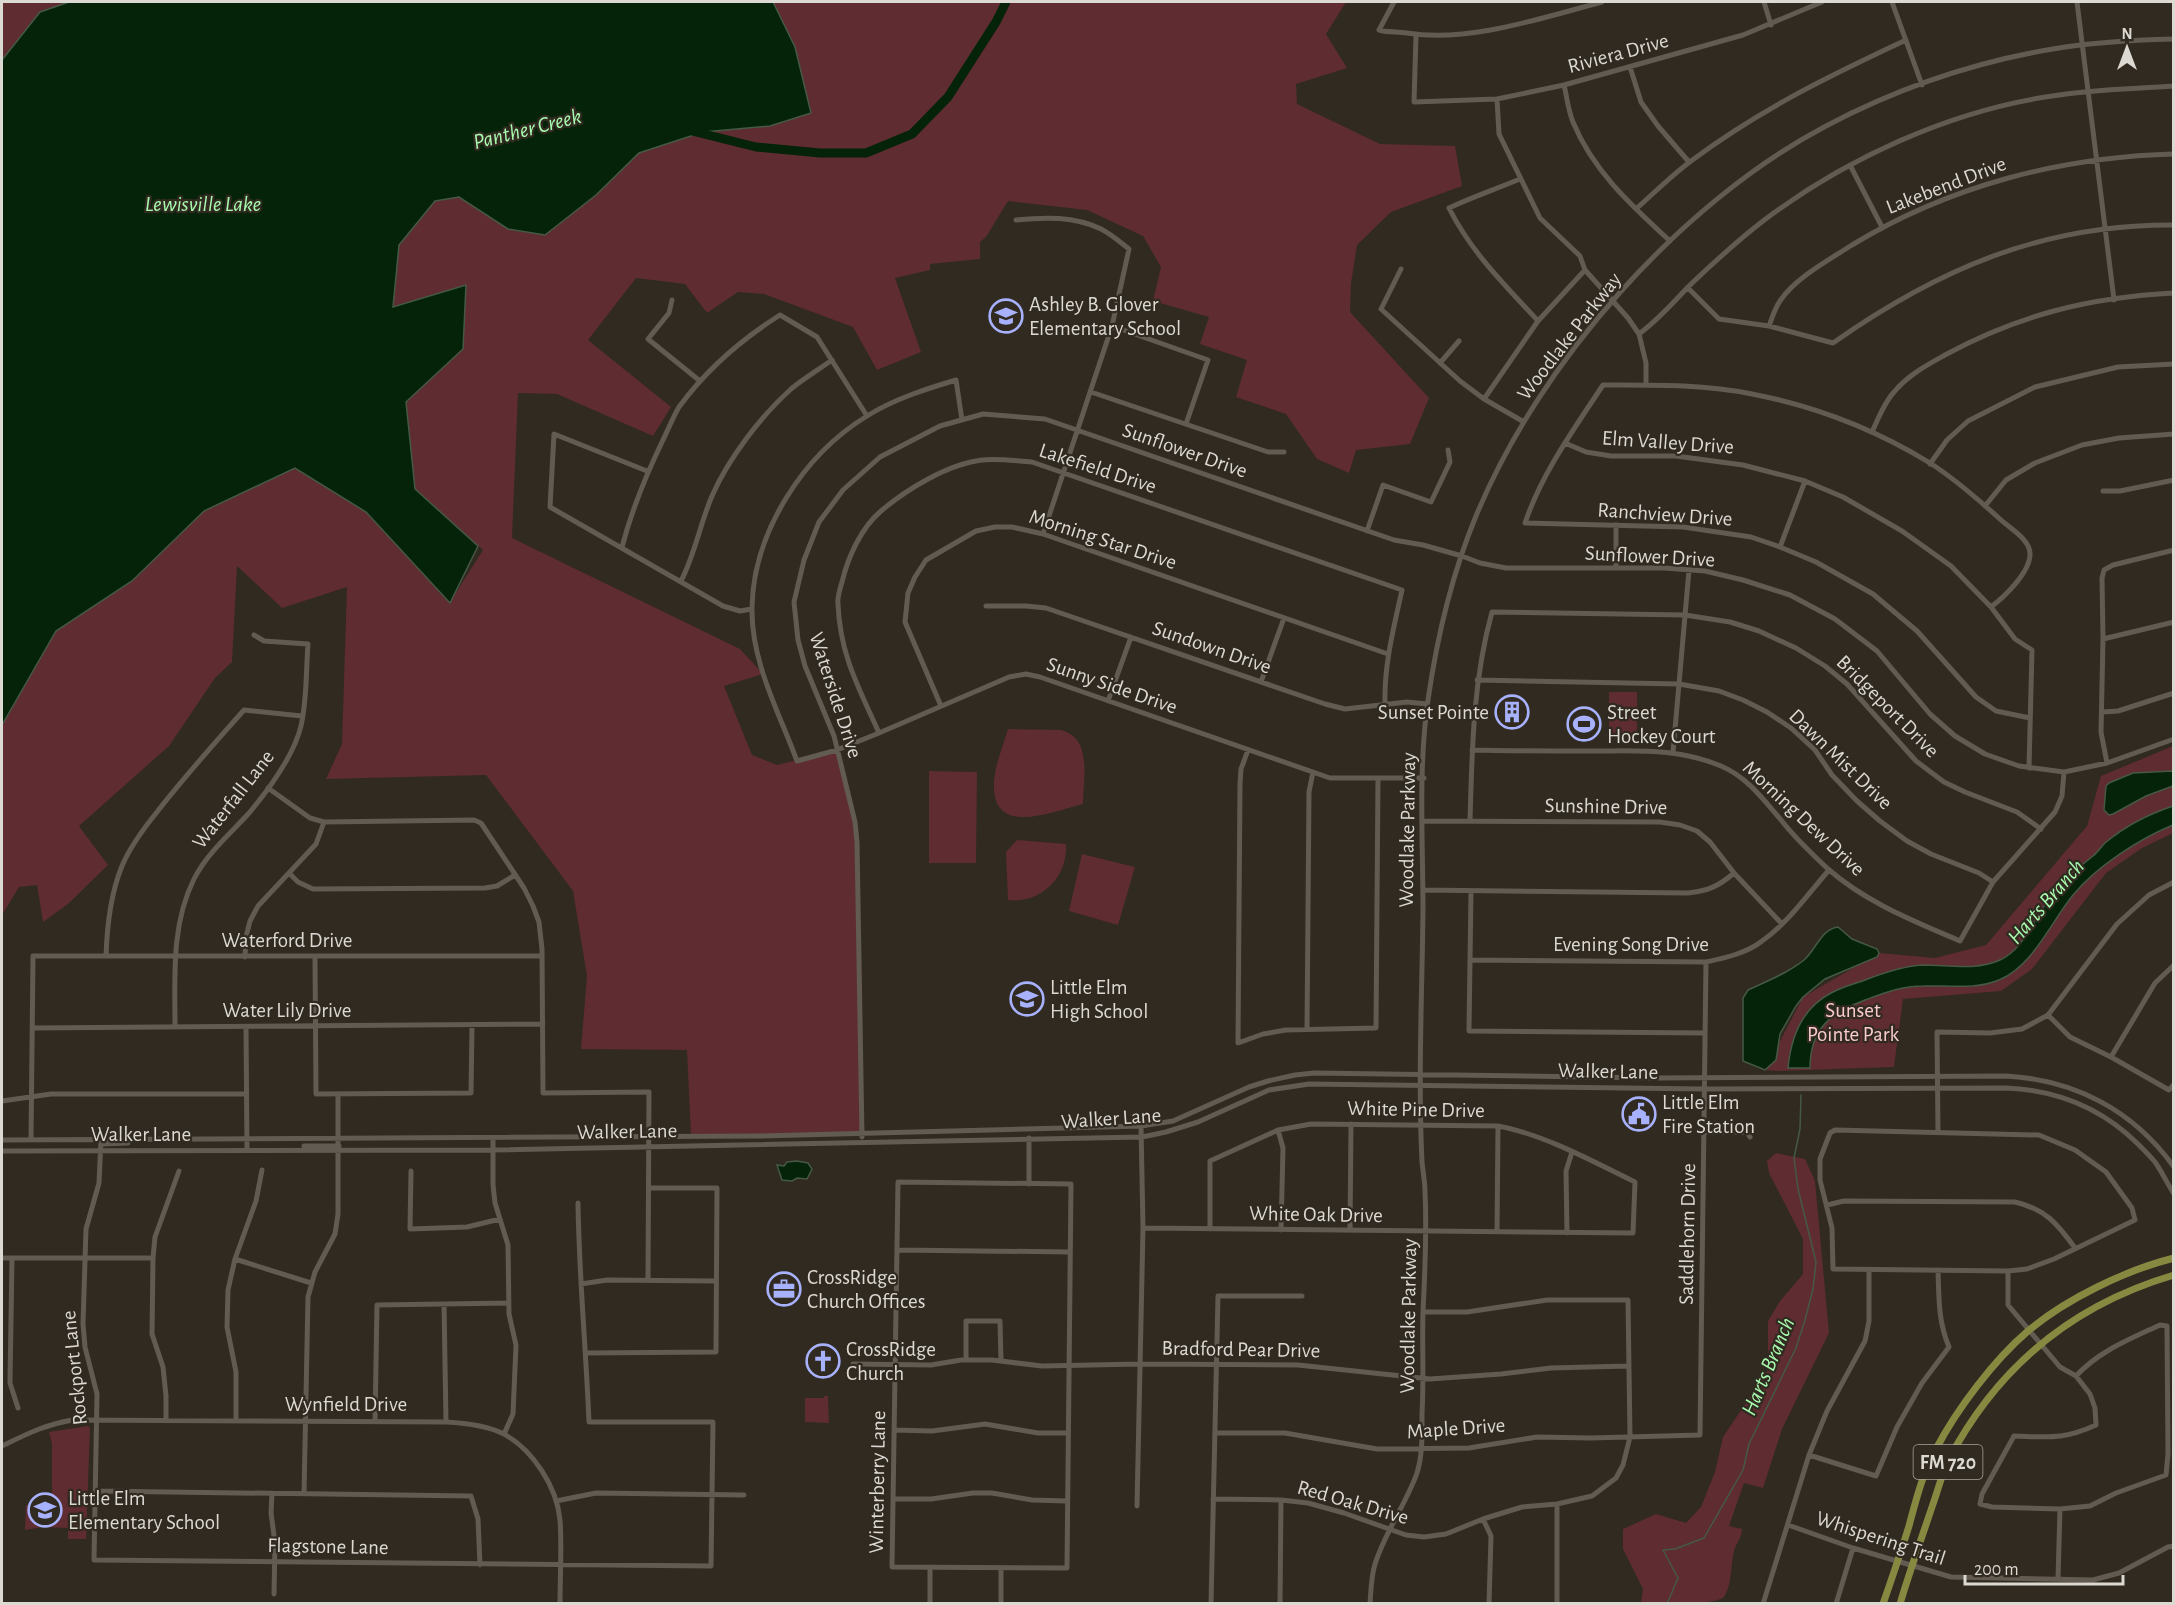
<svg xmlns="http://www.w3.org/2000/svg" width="2175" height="1605" viewBox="0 0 2175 1605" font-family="'Alegreya Sans',sans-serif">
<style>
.green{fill:#5e2c31}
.water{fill:#042308;stroke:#455945;stroke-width:1.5}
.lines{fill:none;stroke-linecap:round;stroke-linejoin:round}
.stream{stroke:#455945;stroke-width:1.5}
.river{stroke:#042308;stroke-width:9}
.minor{stroke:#625b51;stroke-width:5}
.major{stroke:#878941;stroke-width:7}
.labels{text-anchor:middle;stroke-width:4.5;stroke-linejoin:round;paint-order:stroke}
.shield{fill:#302a21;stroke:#a8a49d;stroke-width:1.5}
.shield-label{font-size:20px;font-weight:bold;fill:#dcd8d2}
.street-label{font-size:21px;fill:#dcd8d2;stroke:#302a21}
.poi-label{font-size:21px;fill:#dcd8d2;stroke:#302a21;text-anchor:start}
.park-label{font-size:21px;fill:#f8cacc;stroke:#302a21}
.water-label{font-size:22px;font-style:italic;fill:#a8fbae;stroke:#302a21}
</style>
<rect width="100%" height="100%" fill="#302a21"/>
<!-- green -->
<path class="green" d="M2,2H69L40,12L2,60Z
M773,2H1346L1326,34L1347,68L1296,84L1297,104L1380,144L1455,146L1462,186L1391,212L1357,245L1351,283L1350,312L1429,398L1410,444L1356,450L1349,473L1317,459L1286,414L1236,397L1247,360L1200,344L1209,317L1153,301L1161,267L1143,236L1087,210L1008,201L986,237L980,242V259L930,264V270L895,278L921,352L877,370L853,327L764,294L738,292L707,313L685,284L636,278L588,340L671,407L653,436L557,394L518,393L512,538L740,649L763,674L724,686L752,755L777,765L837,750L856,832L863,1133L691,1136L687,1050L581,1049L587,976L573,891L486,775L326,779L342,744L347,587L282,608L237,566L232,662L215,678L169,746L79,826L108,865L68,904L43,922L37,885L19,887L2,915V725L56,631L132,581L204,511L295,467L366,512L450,602L483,550L415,489L406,401L463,349L466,286L393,307L399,244L435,201L459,197L508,229L596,195L639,153L703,132L770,126L795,47Z
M1609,692H1637V736L1609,737Z
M1008,729L1061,730C1093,738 1083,779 1083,804C1051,812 991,838 994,782C995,765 1003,746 1008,729Z
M2173,746V833L2142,848L2106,873L2032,969L2001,991L1903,999L1894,1067L1778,1071L1765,1070L1803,997L1879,953L1935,958L1986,945L2087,826L2101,776Z
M929,771L977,772L976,863H929Z
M1017,840L1066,844C1068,877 1041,904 1008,900L1006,852Z
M1082,854L1135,867L1118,925L1069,911Z
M1776,1153L1805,1159L1815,1181L1829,1333L1782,1429L1763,1488L1744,1483L1729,1526L1742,1529C1742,1538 1736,1543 1734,1551C1730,1565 1733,1583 1724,1597C1717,1605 1656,1604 1641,1603L1643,1589L1623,1549V1529L1656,1514L1686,1523L1701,1507L1715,1472L1723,1437L1768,1370V1321L1780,1301L1803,1274V1239L1769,1173L1767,1161Z
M824,1396H828L829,1423L805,1422V1398H824Z
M88,1426L90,1428L86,1539H68V1528L43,1527L25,1530L26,1505L52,1506V1444L49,1432Z"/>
<!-- water -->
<path class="water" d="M69,2H773L795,47L811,113L770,126L703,132L639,153L596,195L545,235L508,229L459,197L435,201L399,245L393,307L466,285L463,349L406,402L415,489L478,546L450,603L366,512L295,468L204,511L132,581L56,631L2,725V60L40,12Z
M2173,771V786L2146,796L2113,814L2109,815L2104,810L2106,786L2109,783L2133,773Z
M2173,806V825C2139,839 2097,866 2073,895C2051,922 2033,966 1999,980C1975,990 1948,985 1923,986C1902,986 1884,993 1865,1000C1831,1013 1810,1028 1810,1068H1788C1791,1037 1802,1008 1831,993C1842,987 1854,984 1865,980C1883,973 1903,966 1923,965C1948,965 1976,971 2000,960C2024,949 2032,921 2048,901C2061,884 2076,869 2093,856C2098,852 2101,847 2105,843C2125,826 2149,814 2173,806Z
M1838,927L1852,939L1877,949L1879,953L1877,957L1825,979L1803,997L1796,1006L1780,1034L1776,1060L1765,1070L1743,1061V998L1748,990C1767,981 1788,973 1804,960C1816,950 1821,929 1838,927Z
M797,1161L808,1163L812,1169L807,1179L797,1178L792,1181L782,1180L777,1165L784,1166L787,1162Z"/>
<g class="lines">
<!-- stream -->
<path class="stream" d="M1667,1604L1678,1578L1663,1550L1675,1549L1704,1538L1743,1470L1749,1444L1796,1348L1805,1320L1813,1289L1816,1262L1798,1189L1794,1158L1800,1129L1801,1095"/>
<!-- river -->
<path class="river" d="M688,130L756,147L820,153H866L912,134L948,97L996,22L1006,2"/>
<!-- minor -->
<path class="minor" d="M1394,2L1379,30C1389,33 1398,31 1407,33C1469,43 1541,18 1602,2
M1764,2L1771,25
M1892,2L1922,85
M2077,2L2114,300
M1416,35L1414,102L1497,99L1564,85L1743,35L1822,2
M1630,67L1641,102L1658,126L1689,162
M1564,85C1567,97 1568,110 1573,122C1593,171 1632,206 1670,241
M1497,99L1499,134L1540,218L1580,256L1585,270L1628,318L1639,334L1646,363V385
M1850,165L1882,227
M1520,179C1496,189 1472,197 1449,208C1471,252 1504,284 1538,321
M1636,209C1654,193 1672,175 1691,161C1759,110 1829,76 1906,40
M1016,220C1045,217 1074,216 1101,229C1111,234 1120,242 1129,249L1112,326L1043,534
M1401,269L1381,309L1460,381L1484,399L1524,422
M1688,288L1719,319L1769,326L1833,343C1938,269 2043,224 2174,225
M672,300L669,313L648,339L700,381
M1112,326L1208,360L1186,424
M1769,326C1772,318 1775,308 1780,301C1795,278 1829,260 1852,245C1949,186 2060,157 2174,154
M1639,334C1658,320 1672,304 1688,287C1712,264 1737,241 1763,221C1845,159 1949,111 2052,96C2092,89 2133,89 2174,86
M1440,363L1459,341
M1091,392L1268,452H1284
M1484,399L1538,321L1585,270
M962,420L956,380C926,389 894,399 867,416C803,455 753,533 752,608C751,662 779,712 797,761L837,750L879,733L1009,677L1026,674L1040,677L1330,778H1424
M1872,432C1878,419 1884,403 1894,392C1908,375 1927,365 1945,355C2018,315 2091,297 2174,293
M1565,443L1586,452L1611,456H1676L1743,465L1805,481L1843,497L1902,531L1951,566L1991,607L2015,639L2032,650L2029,768
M1930,464L1947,440L1968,421L2035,387L2118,367L2174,364
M647,471L554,434L550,507L723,606L740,611L752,609
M2103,491H2120L2174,480
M1985,506L2006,480L2035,463L2082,445L2119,438L2174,434
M1367,531L1383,485L1431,502L1450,462L1448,450
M622,547C632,509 646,475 663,440C668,430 673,417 679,407C706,370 742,339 780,315L817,337L867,416
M1780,547L1805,481
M1616,568V525
M681,581C695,554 700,524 712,496C728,459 761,416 791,389C803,379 818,370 832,360
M986,606H1026L1046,608L1325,704L1345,709L1407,702L1427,704
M1991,607C2004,597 2031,572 2030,553C2029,539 2011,529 2001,520C1979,500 1955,479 1930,463C1876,430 1814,406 1752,394C1703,384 1652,385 1603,385C1574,429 1542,473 1525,523L1683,527L1751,537L1780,547L1816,562L1873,594L1917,631L1976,697L1996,711L2030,718
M2103,639L2174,622
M1477,680L1679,684L1719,691L1743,700L1767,712L1791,728L1815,750L1832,775L1857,801L1880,821L1907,841L1931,854L1979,873L1993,882
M1261,682L1284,618
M1108,701L1131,637
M941,706L905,622L908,593L915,577L926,560L976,531L995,527H1012L1043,534L1388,654
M2102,712L2118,711L2174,693
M879,733C859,688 840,655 838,604C837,597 840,589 842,582C848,557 861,528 881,511C907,489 948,464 982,460C998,458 1015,461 1032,462L1402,590C1394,627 1384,664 1385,703
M1248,750L1241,769L1240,784L1238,1043L1263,1034L1286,1030L1376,1028L1378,778
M1472,750C1513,751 1554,751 1595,751C1640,751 1678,748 1721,766C1747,777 1763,799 1781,820C1795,838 1812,854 1828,869C1867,903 1914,921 1960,941L1993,882L2055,812L2062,796L2064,772
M1673,752L1689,570
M2107,763L2101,732L2103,639L2102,578L2104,570L2113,565L2174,550
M268,788L310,818L324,822L474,820L481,823L524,888L533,906L539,922L542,949L543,1093L649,1092L648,1280
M1423,821L1660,822L1680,825L1697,831L1710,842L1734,873L1782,924
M1470,821C1472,750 1473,680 1492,612L1685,615L1730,622L1759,631L1796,648L1825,666L1847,684L1916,761L1944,782L1965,792L2017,812L2041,829
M289,873L298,882L313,889L485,888L497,886L515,875
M1423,890L1688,893C1708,891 1719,886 1734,873
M1471,891L1469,1031L1705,1033
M106,956C107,926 110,895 122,866C130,847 144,828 157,812C184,777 214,744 244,710L302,716
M245,957L246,937L250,921L258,906L316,844L324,822
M315,957L316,1094L471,1093L472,1025
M1471,960L1706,962C1725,958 1747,953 1762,941C1788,923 1808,894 1829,870
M2048,1015L2070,1037L2111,1057L2169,1090L2174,1084
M175,1027C175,977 171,925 194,879C207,853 231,833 250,812C269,789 294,755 301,726C307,700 306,670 308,644L264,641L254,635
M246,1027L247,1150
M32,1028L543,1024
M1307,1030L1309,792L1313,772
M2111,1057L2155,983L2174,965
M2,1101L51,1094H246
M1278,1130L1283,1148L1281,1230
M1835,1130L2039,1135L2075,1150L2106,1172L2132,1208L2135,1220L2054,1259L2027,1269L2008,1271L1833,1269L1832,1228L1820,1180V1159L1830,1133Z
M1938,1131L1937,1032L1990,1033L2022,1029L2048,1015L2117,924L2149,895L2174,882
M1705,1132H1747L1750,1137
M862,1137L857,842L855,822L834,736L805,666L798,640L794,602L804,560L819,522L843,490L880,457L940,426L983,414L1045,419L1394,540L1423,545L1462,556L1480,563L1506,568H1664L1705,571L1743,580L1790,595L1835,619L1877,651L1930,714L1955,736L1985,754L2019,766L2064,772L2107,763L2174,739
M493,1138V1185L495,1203L508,1245L509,1314L516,1345L513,1414L504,1434
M2,1140L760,1136L1141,1126L1173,1121L1249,1087L1268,1081L1295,1075L1314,1073L1656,1078L2006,1076C2075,1080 2133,1110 2174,1167
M31,1140L33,956H542
M101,1140L99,1183L86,1229L83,1324L85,1347L97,1394L94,1560L711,1566L713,1422H589C586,1349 579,1276 578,1203
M101,1144L128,1143
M304,1146H339
M2,1151L492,1150L1142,1137L1166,1132L1198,1122L1269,1090L1309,1084L1705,1089L2006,1088C2058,1090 2102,1108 2139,1145C2144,1150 2150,1156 2155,1162C2162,1172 2167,1183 2174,1194
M411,1171L410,1229L467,1227L500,1219
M898,1182L1071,1184L1067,1568L892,1567Z
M1029,1184V1138
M1827,1205L1844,1201L2015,1202C2045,1209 2057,1223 2075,1248
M1143,1228L1633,1233L1635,1182C1594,1162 1543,1134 1498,1126L1311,1124L1278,1130L1210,1161V1229
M1350,1230L1351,1124
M1497,1232L1498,1126
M1567,1233L1566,1171L1572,1152
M898,1250L1070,1252
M2,1258H153
M12,1258L10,1383L18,1408
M235,1259L311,1283
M2008,1271V1305L2060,1367L2076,1376L2090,1394L2095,1408L2096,1425C2063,1440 2049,1437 2014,1436L1982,1494L1980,1504L1992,1507L2060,1509L2090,1506L2116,1493L2166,1475L2168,1454L2167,1326L2160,1325C2130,1339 2099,1351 2076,1376
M581,1284L607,1280L716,1281
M444,1304L446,1422
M586,1353L716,1352L717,1188H649
M966,1360V1321H1000L1001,1361
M853,1364L931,1365L961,1360H992L1042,1366L1140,1364L1298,1365L1430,1379L1501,1374L1551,1368L1628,1366
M166,1420V1396L163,1367L152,1334L153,1258L155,1237L179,1171
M236,1420V1372L227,1327L228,1290L235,1259L256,1201L262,1170
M375,1421L377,1305L509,1303
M894,1430L932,1431L985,1424L1038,1433H1068
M1215,1433H1285L1377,1449L1469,1448L1537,1437L1591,1438L1700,1435L1706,962
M2,1446C27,1434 44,1425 72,1420L446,1422C465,1423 486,1425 504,1434C533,1450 557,1487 560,1520C562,1548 560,1576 560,1604
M1809,1455L1876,1476L1897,1427L1922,1383L1949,1347C1938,1321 1939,1298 1938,1270
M96,1491L471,1496L478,1519L480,1565
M272,1493L271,1513L275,1543L274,1594
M304,1494L308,1297L315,1272L335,1234L338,1214V1094
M893,1499H931L973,1493H992L1032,1500L1067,1501
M1213,1499L1281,1500L1308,1503L1344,1513L1406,1535L1424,1537L1446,1534L1483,1519L1522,1507L1557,1504L1592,1496L1616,1478L1623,1465L1630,1437L1628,1300H1547L1467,1312H1423
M556,1501L596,1493L744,1495
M1137,1506L1143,1228L1141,1126
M1483,1519L1491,1536L1489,1604
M1788,1525L1853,1548L1951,1577L2093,1580L2119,1573L2168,1547L2174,1546
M1001,1568V1604
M2058,1579L2060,1509
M930,1604V1567
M1211,1604L1218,1296H1302
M1280,1604L1281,1500
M1370,1604C1371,1590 1371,1577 1375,1564C1385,1532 1406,1504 1417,1473C1423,1454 1422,1432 1422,1413C1424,1379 1422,1346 1423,1312C1425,1272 1427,1232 1425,1192C1425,1182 1423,1172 1422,1162C1418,1079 1422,994 1423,911C1423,841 1418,769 1428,700C1437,637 1452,574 1476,516C1539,363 1680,203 1826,126C1896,89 1975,62 2053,49C2093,42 2133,40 2174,39
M1557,1604V1504
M1763,1604L1809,1455L1827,1411L1865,1341L1869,1321V1270
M1836,1604L1853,1548"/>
<!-- major -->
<path class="major" d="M1883,1604C1892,1578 1901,1552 1909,1526C1916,1500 1923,1472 1936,1449C1957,1409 1994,1360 2028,1331C2066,1299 2126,1270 2174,1258
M1900,1604C1910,1570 1922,1537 1933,1504C1938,1490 1942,1474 1948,1461C1997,1367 2072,1305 2174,1275"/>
</g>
<!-- icons -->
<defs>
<g id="school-ring" transform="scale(1.725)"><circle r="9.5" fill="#302a21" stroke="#a7b1fc" stroke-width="1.5"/><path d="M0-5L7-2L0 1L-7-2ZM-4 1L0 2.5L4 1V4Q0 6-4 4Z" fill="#a7b1fc"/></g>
<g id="building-ring" transform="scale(1.725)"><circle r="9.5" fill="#302a21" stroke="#a7b1fc" stroke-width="1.5"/><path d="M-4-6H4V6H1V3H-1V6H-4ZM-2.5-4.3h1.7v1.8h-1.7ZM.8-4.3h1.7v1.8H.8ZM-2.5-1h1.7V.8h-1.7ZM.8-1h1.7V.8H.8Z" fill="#a7b1fc"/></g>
<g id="stadium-ring" transform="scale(1.725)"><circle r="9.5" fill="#302a21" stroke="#a7b1fc" stroke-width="1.5"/><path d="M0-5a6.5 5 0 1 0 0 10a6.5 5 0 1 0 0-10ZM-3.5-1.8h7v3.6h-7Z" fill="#a7b1fc"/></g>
<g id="civic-ring" transform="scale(1.725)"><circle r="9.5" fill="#302a21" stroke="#a7b1fc" stroke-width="1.5"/><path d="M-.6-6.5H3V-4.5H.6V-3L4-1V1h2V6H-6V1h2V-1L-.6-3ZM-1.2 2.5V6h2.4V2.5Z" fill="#a7b1fc"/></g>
<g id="office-ring" transform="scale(1.725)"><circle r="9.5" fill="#302a21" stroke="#a7b1fc" stroke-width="1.5"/><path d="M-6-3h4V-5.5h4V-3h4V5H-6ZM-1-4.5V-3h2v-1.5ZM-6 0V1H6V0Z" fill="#a7b1fc"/></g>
<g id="church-ring" transform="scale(1.725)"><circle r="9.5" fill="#302a21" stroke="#a7b1fc" stroke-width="1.5"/><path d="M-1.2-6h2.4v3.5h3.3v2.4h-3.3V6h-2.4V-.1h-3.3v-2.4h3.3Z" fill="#a7b1fc"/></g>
</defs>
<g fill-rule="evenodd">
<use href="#school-ring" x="1006" y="316"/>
<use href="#building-ring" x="1512" y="712"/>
<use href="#stadium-ring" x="1584" y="724"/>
<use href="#school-ring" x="1027" y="999"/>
<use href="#civic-ring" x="1639" y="1114"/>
<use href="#office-ring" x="784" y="1289"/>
<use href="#church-ring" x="823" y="1361"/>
<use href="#school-ring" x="45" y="1510"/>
</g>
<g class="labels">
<!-- shield labels -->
<rect class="shield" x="1913.5" y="1445" width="69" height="34" rx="4.5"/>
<g class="shield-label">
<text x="1948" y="1469">FM 720</text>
</g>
<!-- street labels -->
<g class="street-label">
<text transform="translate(1618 53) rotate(-15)" y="7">Riviera Drive</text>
<text transform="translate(1946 185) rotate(-21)" y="7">Lakebend Drive</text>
<text transform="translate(1569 336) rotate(-52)" y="7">Woodlake Parkway</text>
<text transform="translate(1668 442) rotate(4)" y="7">Elm Valley Drive</text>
<text transform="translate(1185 450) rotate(19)" y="7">Sunflower Drive</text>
<text transform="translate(1098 468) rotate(18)" y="7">Lakefield Drive</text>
<text transform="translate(1665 514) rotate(4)" y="7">Ranchview Drive</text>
<text transform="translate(1103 539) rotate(18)" y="7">Morning Star Drive</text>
<text transform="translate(1650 556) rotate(3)" y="7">Sunflower Drive</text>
<text transform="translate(1212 647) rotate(19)" y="7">Sundown Drive</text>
<text transform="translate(1112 685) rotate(19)" y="7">Sunny Side Drive</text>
<text transform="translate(836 695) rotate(72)" y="7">Waterside Drive</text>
<text transform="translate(1888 706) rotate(45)" y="7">Bridgeport Drive</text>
<text transform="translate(1841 759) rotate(44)" y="7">Dawn Mist Drive</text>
<text transform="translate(233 799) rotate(-52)" y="7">Waterfall Lane</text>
<text transform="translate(1606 806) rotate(1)" y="7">Sunshine Drive</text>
<text transform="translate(1804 818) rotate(43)" y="7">Morning Dew Drive</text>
<text transform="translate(1407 830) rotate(-89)" y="7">Woodlake Parkway</text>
<text x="287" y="947">Waterford Drive</text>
<text x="1631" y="951">Evening Song Drive</text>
<text x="287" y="1017">Water Lily Drive</text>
<text transform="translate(1608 1071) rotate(1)" y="7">Walker Lane</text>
<text transform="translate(1416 1109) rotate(1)" y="7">White Pine Drive</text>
<text transform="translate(1111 1118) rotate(-4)" y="7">Walker Lane</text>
<text transform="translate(627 1131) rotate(-1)" y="7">Walker Lane</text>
<text x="141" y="1141">Walker Lane</text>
<text transform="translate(1316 1214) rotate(1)" y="7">White Oak Drive</text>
<text transform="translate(1687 1234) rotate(-89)" y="7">Saddlehorn Drive</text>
<text transform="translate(1408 1316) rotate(-89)" y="7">Woodlake Parkway</text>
<text transform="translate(1241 1349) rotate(1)" y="7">Bradford Pear Drive</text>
<text transform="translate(74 1368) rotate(-96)" y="7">Rockport Lane</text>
<text x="346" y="1411">Wynfield Drive</text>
<text transform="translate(1456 1428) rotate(-4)" y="7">Maple Drive</text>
<text transform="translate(877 1482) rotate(-89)" y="7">Winterberry Lane</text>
<text transform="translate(1353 1502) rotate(16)" y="7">Red Oak Drive</text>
<text transform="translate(1881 1538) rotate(18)" y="7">Whispering Trail</text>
<text transform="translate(328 1546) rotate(1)" y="7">Flagstone Lane</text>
</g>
<!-- poi labels -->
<g class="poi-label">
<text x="1029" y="311">Ashley B. Glover<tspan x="1029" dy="24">Elementary School</tspan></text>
<text x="1489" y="719" text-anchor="end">Sunset Pointe</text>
<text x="1607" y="719">Street<tspan x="1607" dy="24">Hockey Court</tspan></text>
<text x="1050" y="994">Little Elm<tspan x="1050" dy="24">High School</tspan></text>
<text x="1662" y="1109">Little Elm<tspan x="1662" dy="24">Fire Station</tspan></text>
<text x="807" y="1284">CrossRidge<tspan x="807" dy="24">Church Offices</tspan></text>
<text x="846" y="1356">CrossRidge<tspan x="846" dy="24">Church</tspan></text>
<text x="68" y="1505">Little Elm<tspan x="68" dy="24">Elementary School</tspan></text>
</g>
<!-- park labels -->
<g class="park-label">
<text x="1853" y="1017">Sunset<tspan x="1853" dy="24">Pointe Park</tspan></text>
</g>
<!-- water labels -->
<g class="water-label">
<text transform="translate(527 128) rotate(-14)" y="8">Panther Creek</text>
<text x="203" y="211">Lewisville Lake</text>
<text transform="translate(2045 901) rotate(-49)" y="8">Harts Branch</text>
<text transform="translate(1767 1366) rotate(-67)" y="8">Harts Branch</text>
</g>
</g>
<!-- border -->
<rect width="2175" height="1605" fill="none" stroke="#dcd8d2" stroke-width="6"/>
<!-- north arrow -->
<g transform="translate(2127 48)" stroke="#302a21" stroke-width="4.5" paint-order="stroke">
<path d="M0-4.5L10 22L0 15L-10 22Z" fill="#dcd8d2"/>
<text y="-9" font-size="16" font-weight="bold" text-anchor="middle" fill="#dcd8d2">N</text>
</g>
<!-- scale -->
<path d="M1965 1575v9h158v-9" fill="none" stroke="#dcd8d2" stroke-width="3"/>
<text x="1974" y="1575" font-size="18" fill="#dcd8d2" stroke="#302a21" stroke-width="4.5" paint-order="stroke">200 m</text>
</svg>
